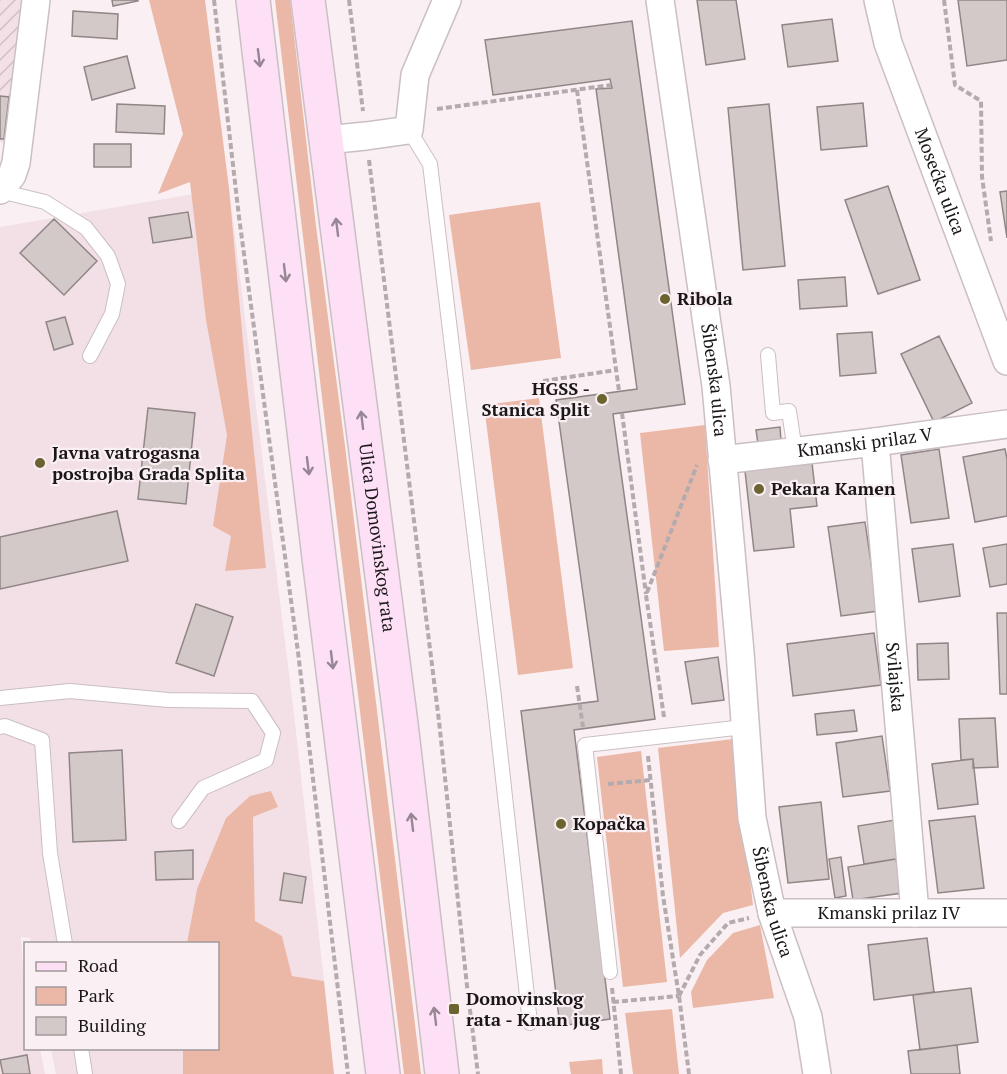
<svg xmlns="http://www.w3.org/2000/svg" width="1007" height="1074" viewBox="0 0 1007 1074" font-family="'PT Serif',serif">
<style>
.built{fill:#f3e0e6}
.industrial{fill:url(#industrial-furrows)}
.green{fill:#ebb8a7}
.building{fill:#d4c9c9;stroke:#918686;stroke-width:1.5}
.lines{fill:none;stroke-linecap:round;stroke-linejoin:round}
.lane-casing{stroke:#cabfc3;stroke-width:16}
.street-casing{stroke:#cabfc3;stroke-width:30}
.secondary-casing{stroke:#cabfc3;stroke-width:36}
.path{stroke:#b4abae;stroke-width:4;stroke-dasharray:6 3;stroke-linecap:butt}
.lane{stroke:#fff;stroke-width:14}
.street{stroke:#fff;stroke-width:27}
.secondary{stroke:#fde0f6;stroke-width:33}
.oneway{stroke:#978693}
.poi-dot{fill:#6b6431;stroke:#faeff2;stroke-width:2}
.labels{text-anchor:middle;stroke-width:4.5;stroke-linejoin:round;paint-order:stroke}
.street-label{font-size:18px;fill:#1b1719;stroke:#faeff2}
.poi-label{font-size:18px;font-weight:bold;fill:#1b1719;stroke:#faeff2;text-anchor:start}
</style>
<defs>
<pattern id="industrial-furrows" width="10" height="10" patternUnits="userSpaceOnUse" patternTransform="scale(1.5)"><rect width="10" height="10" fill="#f3e0e6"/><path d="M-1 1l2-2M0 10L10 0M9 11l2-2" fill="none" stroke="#d0bfc5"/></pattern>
</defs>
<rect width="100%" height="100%" fill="#faeff2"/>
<!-- built -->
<path class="built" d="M229,188L294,714L324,981L292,976L282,936L255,922L253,817L278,807L271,791L197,889L187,943L31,944L30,938L21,937L25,997L26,1048L40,1049L45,1074H0V227Z
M51,1049H183V1074H56Z"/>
<!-- industrial -->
<path class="industrial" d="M0,0H30L13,144L0,142Z"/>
<!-- green -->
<path class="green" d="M149,0H205L229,188L245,364L266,568L225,571L231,536L213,526L227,435L206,320L190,182L158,194L183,134Z
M275,0H290L316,226L345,446L421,1074H404L328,448Z
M540,202L561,358L471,370L449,215Z
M539,398L573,668L518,675L484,405Z
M705,425L719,647L664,651L640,433Z
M733,739L753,905L723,913L680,958L658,748Z
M641,751L667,982L623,987L597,757Z
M271,791L278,807L253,817L255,921L282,936L292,976L324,981L334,1074H183V1049L218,1048V944L187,943L197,889L226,818L250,796Z
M760,925L774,998L693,1008L691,992L707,960L733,933Z
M672,1009L679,1074H633L625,1013Z
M602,1059L603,1074H571L569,1062Z"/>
<!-- building -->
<path class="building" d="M112,0H138V1L113,6Z
M697,0H736L745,59L706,65Z
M958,0H1007V60L967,66Z
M73,11L118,14L117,39L72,36Z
M832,19L838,61L788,67L782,25Z
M632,21L685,404L613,414L655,719L574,730L610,1019L560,1026L521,711L598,701L556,400L637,389L596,89L612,88L610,79L493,95L485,40Z
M127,56L135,88L92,100L84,67Z
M0,96L9,97L4,139H0Z
M863,103L867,146L821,150L817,107Z
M117,104L165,106L164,134L116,132Z
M769,104L785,266L743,270L728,108Z
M94,144H131V167H94Z
M888,186L920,280L878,294L845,200Z
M1007,191V238L1000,192Z
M188,212L192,237L153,243L149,218Z
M54,219L97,261L64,295L20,253Z
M845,277L847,306L800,309L798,280Z
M65,317L73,344L54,350L46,322Z
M872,332L876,373L840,376L837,334Z
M939,336L972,403L934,422L901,354Z
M148,408L195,413L186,504L138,499Z
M780,427L781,441L758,444L756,430Z
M939,449L949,518L911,523L901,455Z
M1005,449L1007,459V516L975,522L963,457Z
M812,463L817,506L790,509L794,547L754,551L745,471Z
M117,511L128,561L0,589V537Z
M865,522L878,611L841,616L828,527Z
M953,544L960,596L919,602L912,549Z
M1007,544V584L990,587L983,548Z
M196,604L233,617L214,676L176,663Z
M997,613H1007V694H1000Z
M874,633L881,685L793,696L787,644Z
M948,643L949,679L918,680L917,644Z
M718,657L724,700L692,704L685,662Z
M854,710L857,731L817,735L815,714Z
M995,718L998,767L973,768V759L961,760L959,719Z
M882,736L890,791L843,797L836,743Z
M122,750L126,840L73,842L69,753Z
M973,759L978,804L938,809L932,764Z
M821,802L829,879L788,883L779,807Z
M975,816L984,888L938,893L929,821Z
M895,820L902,858L864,864L858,826Z
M193,850V879L156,880L155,852Z
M841,857L846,896L835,898L829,859Z
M896,859L902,893L853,900L848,867Z
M284,873L306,877L302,903L280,900Z
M927,938L934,992L874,1000L868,945Z
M971,988L978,1042L920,1050L913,995Z
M957,1045L960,1074H911L908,1051Z
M27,1055L30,1074H3L0,1060Z"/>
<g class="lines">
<!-- lane casing -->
<g class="lane-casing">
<path id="lane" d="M409,130L430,164L494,697L530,1023
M0,191L45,202L86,228L108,256L118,284L112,314L90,356
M768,355L773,413L789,411L795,451
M0,698L70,691L168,700L252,701L273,733L266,760L203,788L179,821
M0,727L5,726L42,740L50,853L65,944
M610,972L585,745L744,727
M81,1048L85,1074"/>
</g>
<!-- street casing -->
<g class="street-casing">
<g id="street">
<path id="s1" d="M660,0L716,386L740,652L752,818L772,913L808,1017L817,1074"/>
<path id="s2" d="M878,0L888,43L1007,361"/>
<path d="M326,140L366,136L409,130L415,75L447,0"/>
<path d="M0,190L12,175L16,163L36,0"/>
<path id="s3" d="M875,442L915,913"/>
<path id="s4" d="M722,460L875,442L1007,424"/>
<path id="s5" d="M772,913H1007"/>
</g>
</g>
<!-- secondary casing -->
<g class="secondary-casing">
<g id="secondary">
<path d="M253,0L320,566L383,1074"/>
<path id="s6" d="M308,0L401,724L442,1074"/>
</g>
</g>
<!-- path -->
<path class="path" d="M214,0L239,217L298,652L348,1074
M349,0L363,111
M944,0L955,85L981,101L982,177L991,241
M577,90L619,391
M437,109L611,85
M369,160L439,721L467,986L478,1074
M543,381L616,370
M622,413L646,594
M577,686L583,727
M664,717L646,595L697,465
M648,756L663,896L679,996L689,1074
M608,784L651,780
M612,988L621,1074
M679,996L700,955L728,923L749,918
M613,1002L679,996"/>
<!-- lane -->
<use href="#lane" class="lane"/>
<!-- street -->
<use href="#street" class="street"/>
<!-- secondary -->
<use href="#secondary" class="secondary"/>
</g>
<!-- one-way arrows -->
<defs><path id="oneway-shaft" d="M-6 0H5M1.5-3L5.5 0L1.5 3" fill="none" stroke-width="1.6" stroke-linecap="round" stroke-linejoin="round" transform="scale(1.5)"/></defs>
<g class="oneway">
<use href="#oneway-shaft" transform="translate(259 58) rotate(83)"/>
<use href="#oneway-shaft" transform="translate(337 227) rotate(-97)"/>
<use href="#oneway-shaft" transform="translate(285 273) rotate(83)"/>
<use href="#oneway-shaft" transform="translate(362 420) rotate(-97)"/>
<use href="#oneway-shaft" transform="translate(308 466) rotate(83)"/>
<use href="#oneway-shaft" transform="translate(332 660) rotate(83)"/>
<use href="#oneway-shaft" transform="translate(412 822) rotate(-97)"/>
<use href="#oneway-shaft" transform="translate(435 1016) rotate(-97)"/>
</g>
<!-- markers -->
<g class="poi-dot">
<circle cx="665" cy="299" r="6"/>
<circle cx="602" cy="399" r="6"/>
<circle cx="40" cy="463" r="6"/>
<circle cx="759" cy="489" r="6"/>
<circle cx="561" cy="824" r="6"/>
<rect x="448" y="1003" width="12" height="12" rx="3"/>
</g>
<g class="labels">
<!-- street labels -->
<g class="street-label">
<text dy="6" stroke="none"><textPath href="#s2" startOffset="192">Mosećka ulica</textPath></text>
<text dy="6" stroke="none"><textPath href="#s1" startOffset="384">Šibenska ulica</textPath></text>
<text dy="6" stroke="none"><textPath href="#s4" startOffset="144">Kmanski prilaz V</textPath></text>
<text dy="6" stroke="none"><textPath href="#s6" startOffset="542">Ulica Domovinskog rata</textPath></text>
<text dy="6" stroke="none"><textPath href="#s3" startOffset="236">Svilajska</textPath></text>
<text dy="6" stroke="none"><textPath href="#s1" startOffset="910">Šibenska ulica</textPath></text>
<text dy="6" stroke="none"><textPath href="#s5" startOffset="117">Kmanski prilaz IV</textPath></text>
</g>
<!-- poi labels -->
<g class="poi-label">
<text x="677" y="305">Ribola</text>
<text x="590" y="395" text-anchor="end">HGSS -<tspan x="590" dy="21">Stanica Split</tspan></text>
<text x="52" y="459">Javna vatrogasna<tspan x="52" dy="21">postrojba Grada Splita</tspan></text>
<text x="771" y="495">Pekara Kamen</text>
<text x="573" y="830">Kopačka</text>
<text x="466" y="1005">Domovinskog<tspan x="466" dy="21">rata - Kman jug</tspan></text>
</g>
</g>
<!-- legend -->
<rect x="24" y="942" width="195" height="108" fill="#faeff2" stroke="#a1999b" stroke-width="1.5"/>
<rect x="36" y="962" width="30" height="9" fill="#fde0f6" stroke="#a1999b" stroke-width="1.5"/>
<text x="78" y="972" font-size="18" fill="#1b1719">Road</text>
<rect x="36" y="987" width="30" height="18" fill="#ebb8a7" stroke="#a1999b" stroke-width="1.5"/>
<text x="78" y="1002" font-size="18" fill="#1b1719">Park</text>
<rect x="36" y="1017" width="30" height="18" fill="#d4c9c9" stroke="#a1999b" stroke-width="1.5"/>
<text x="78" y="1032" font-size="18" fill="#1b1719">Building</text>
</svg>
